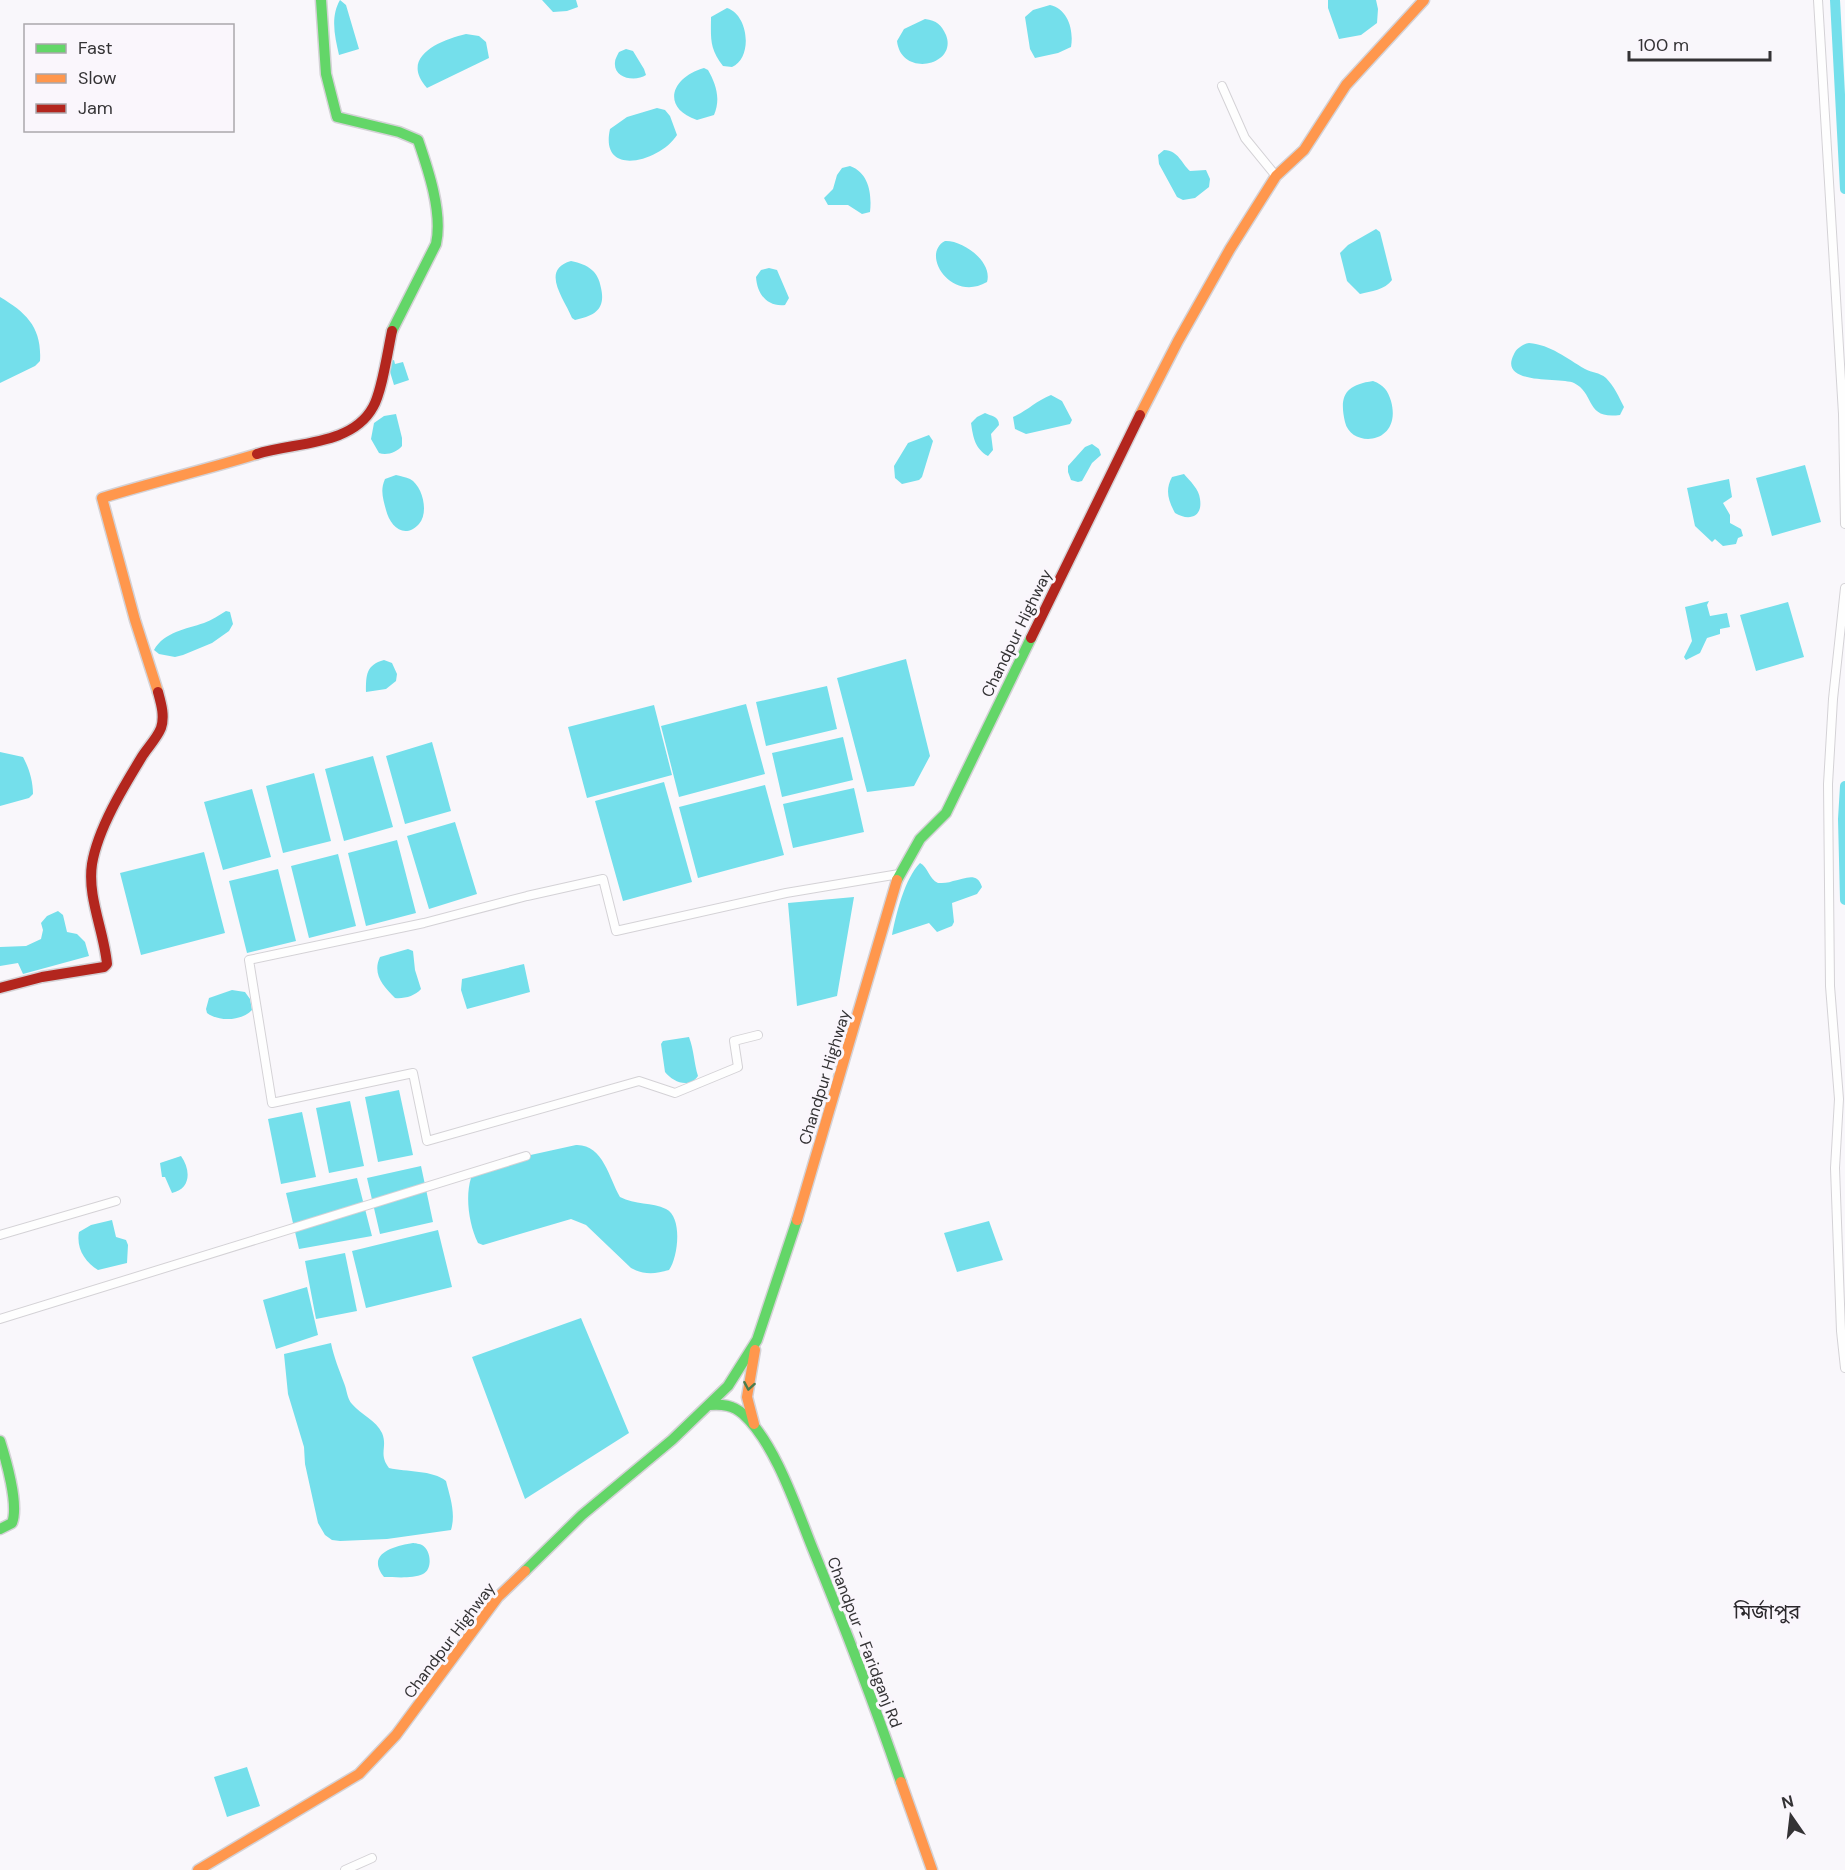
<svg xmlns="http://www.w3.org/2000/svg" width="1845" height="1870" viewBox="0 0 1845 1870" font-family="'DM Sans','Noto Sans Bengali',sans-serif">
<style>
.water{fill:#74dfeb}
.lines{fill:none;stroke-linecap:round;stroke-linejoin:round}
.canal{stroke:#74dfeb;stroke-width:10}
.street-casing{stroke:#d4d2d6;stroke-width:10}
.fast-casing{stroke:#d4d2d6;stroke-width:13}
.slow-casing{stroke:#d4d2d6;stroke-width:13}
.jam-casing{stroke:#d4d2d6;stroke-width:13}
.street{stroke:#fefefe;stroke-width:8}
.fast{stroke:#63d668;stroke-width:10}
.slow{stroke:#ff974d;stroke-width:10}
.jam{stroke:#b3261e;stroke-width:10}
.oneway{stroke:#497c4c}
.labels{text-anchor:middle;stroke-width:6;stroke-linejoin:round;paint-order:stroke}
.street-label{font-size:16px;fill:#343335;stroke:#faf6fc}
.quarter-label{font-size:20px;fill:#2b282c;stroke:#faf6fc}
</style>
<rect width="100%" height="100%" fill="#f9f7fb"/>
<!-- water -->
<path class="water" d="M340,0L346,5L359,49L339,55C335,37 330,17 340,0Z
M542,0H576L578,7L567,11L553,12Z
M1328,0H1376L1378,9L1377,23L1361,35L1339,39L1328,8Z
M1050,5C1068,9 1074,30 1071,47L1058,53L1035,58L1030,49L1025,17L1033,10Z
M727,8C749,15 753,58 732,67L723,66C709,48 711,38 711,17Z
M925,19C937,21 941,24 946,35C958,66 901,78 897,41L904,29Z
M466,34L479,36L486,42L489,58L427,88C399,57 440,40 466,34Z
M626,49L633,51L644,69L646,75C636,82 613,79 615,62C615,59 617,56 619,52Z
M704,68L708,70C716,84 721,99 714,115L697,120C660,107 672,77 704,68Z
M657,108L665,110L670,116L677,135C661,161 599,179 610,129L627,117Z
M1164,150C1179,151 1181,163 1190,171L1206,170L1210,179L1209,187L1195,198L1183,200L1177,197L1159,164L1158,155Z
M850,166C869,173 872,194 870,212L862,214L848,205H828L824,198L833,189L837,175L842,168Z
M1376,229L1380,232L1392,280C1385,290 1371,291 1360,294L1347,281L1340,253L1348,245Z
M945,241C963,240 993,262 987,282C951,303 920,254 945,241Z
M571,261C589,265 598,271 601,288C606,310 594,316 575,320L572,318C564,298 540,270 571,261Z
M769,268L777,270L789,298L785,305C767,307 757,294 756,277L761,270Z
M0,297C27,313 42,328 40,361L35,366L0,383Z
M1529,343C1551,345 1566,358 1585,369C1592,373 1599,372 1606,378C1614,386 1619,397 1624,407L1620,415C1585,420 1595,393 1574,383C1561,377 1497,386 1514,354C1516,349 1523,344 1529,343Z
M394,360L395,364L403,362L409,380L394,385L387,362Z
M1373,381C1384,385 1388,391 1391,401C1403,445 1351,449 1345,422C1339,396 1345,385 1373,381Z
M1051,395L1062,401L1072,420L1070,424L1026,434L1015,429L1013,417C1027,411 1036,401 1051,395Z
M985,413C991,416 999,416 999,425L991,434L993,450L988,456C975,449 973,437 971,423L977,417Z
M396,414L402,438V446C397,452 387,456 379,453L371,439L374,423L384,416Z
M929,435L933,441L922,477L919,480L902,484L895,478L894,466L908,443Z
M1092,444L1099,449L1101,455L1092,463L1082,481L1078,482L1071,480L1068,472V466L1085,447Z
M1805,465L1821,522L1772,536L1756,478Z
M1184,474C1190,481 1199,489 1200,499C1203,518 1188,521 1175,513C1168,500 1165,490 1172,477Z
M396,475C400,476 406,477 410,479C423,486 429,513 419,524C404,540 390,526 386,510C383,499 380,490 385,479Z
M1729,479L1732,497L1723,503L1730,515V523L1741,529L1743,536L1738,538L1736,544L1723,546L1715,539L1712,542L1695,526L1687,488Z
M1709,601L1707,605L1710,616L1727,613L1730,627L1720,629V634L1707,638L1700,653L1686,660L1684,657L1692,641L1685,607Z
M1788,602L1804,657L1756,671L1740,615Z
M226,611L230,612L233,624L229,631L212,643L183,655L175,657L159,654L154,650C164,632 186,629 204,623C212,620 219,615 226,611Z
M906,659L930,756L914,786L867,792L837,678Z
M384,660L392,663L397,674L396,681L386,689L366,692C366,675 366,665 384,660Z
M827,686L837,729L766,746L756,702Z
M746,704L765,774L679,797L661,726Z
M654,705L672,775L587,798L568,727Z
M843,737L853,780L782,797L772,753Z
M432,742L451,811L405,824L386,756Z
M0,752L23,757C29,768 33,781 33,794L29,798L0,806Z
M373,756L393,827L344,841L325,769Z
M314,773L331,841L283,853L266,786Z
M664,782L692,882L623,901L595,801Z
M765,785L784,855L698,878L679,807Z
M854,788L864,832L793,848L783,804Z
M252,789L271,857L223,870L204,802Z
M455,822L477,894L429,909L407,836Z
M397,840L416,913L366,926L348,853Z
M204,852L225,933L141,955L120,873Z
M338,854L356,926L309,938L291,866Z
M920,863C928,867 929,879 938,883C943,883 948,883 953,881C965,879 977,871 982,887L977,894L952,903L954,922L952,926L937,932L929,923L892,935C896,914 905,878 920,863Z
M278,869L296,941L247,953L229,881Z
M854,897L837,996L797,1006L788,903Z
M58,911L63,915L67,932L77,934L85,942L89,956L23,974L18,963L0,966V947L26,946L41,939L43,930L41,923L47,916Z
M408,949L413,951L415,970L421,989C415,996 404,999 395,998C383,986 372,974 380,957Z
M524,964L530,992L467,1009L461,990L462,979Z
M232,990L245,992L250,999L252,1010C242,1021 219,1022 207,1013L206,1009L209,998Z
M689,1037C694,1050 694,1063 698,1076C689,1089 673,1082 665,1072L661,1044L663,1041Z
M399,1090L413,1155L378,1162L365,1097Z
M350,1101L364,1166L329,1173L316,1108Z
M302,1112L316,1177L281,1184L268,1119Z
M576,1145C603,1144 609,1178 620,1197C635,1205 652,1202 666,1209C683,1217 678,1258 669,1270C655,1274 644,1275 631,1268L586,1225L571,1219L483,1245L478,1243C469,1225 465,1197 471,1178L526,1156Z
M181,1156C191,1170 191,1189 172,1193L165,1177H162L160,1163Z
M421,1166L433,1222L380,1234L367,1178Z
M357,1178L372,1236L299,1249L286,1193Z
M112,1220L116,1237L126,1240L128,1245L127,1263L98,1270C85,1262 76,1248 79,1232L91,1225Z
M989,1221L1003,1260L957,1272L944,1233Z
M438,1230L452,1287L366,1308L352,1251Z
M345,1253L357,1311L316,1319L305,1261Z
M307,1287L318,1335L276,1349L263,1300Z
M581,1318L629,1433L525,1499L472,1357Z
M331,1343C334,1358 339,1369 344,1383C347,1390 347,1399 352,1404C361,1415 376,1420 382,1433C388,1447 378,1454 389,1468C406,1472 433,1470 446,1481C450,1497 456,1513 451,1530L387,1539L340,1541L332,1540L325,1535L318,1523L305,1464L304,1447L288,1394L284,1354Z
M413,1543C414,1543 421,1544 422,1545C431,1550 433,1569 423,1574C412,1579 395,1577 384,1577C365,1553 395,1546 413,1543Z
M247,1767L260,1806L227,1817L214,1777Z"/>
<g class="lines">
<!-- canal -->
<path class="canal" d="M1835,0L1845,189
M1845,786L1843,819L1845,900"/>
<!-- street casing -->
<g class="street-casing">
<path id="street" d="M1818,0L1843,414L1845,524
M1222,86L1245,138L1276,176
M1845,588L1833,699L1828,784L1830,986L1839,1099L1835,1168L1841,1331L1845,1368
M758,1035L734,1041L738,1067L675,1093L639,1081L427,1141L413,1073L272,1103L249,960L424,923L527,896L603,879L616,931L786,893L899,874
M0,1235L116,1201
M0,1319L526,1156
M345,1870L372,1858"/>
</g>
<!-- fast casing -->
<g class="fast-casing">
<path id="fast" d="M321,0L326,74L337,117L399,132L418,140C428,169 443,213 436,244L392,331
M897,880L920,839L946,813L1031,638
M709,1405C722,1404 733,1405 743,1414C775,1443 796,1507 812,1547C844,1625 874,1703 901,1782
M0,1441C6,1460 19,1505 12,1523L0,1529
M525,1571L582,1515L672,1440L728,1386L757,1340L797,1220"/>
</g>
<!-- slow casing -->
<g class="slow-casing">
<path id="slow" d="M1140,415L1178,341L1230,249L1276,176L1304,150L1346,85L1424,0
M158,692L135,620L102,498C153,482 205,470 257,454
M797,1220L897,880
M754,1424L747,1397L755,1350
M901,1782L932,1870
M198,1870L359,1774L396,1735L498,1597L525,1571"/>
</g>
<!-- jam casing -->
<g class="jam-casing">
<path id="jam" d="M257,454C294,442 352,446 373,407C382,392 388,349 392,331
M1031,638L1140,415
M0,988L42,977L104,967L107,964C104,931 87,897 92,864C98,828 124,786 143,755C149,746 157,738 161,728C165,716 161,703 158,692"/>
</g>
<!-- street -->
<use href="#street" class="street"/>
<!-- fast -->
<use href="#fast" class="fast"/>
<!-- slow -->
<use href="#slow" class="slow"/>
<!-- jam -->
<use href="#jam" class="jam"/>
</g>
<!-- one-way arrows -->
<defs><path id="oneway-chevron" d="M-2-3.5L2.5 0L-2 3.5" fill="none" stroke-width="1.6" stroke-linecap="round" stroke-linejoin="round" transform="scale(1.5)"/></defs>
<use class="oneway" href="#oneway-chevron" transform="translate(749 1386) rotate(100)"/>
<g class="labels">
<!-- street labels -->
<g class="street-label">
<text transform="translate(1016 633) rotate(-64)" y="6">Chandpur Highway</text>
<text transform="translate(824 1077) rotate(-73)" y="6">Chandpur Highway</text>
<text transform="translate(449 1640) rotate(-53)" y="6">Chandpur Highway</text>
<text transform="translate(865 1642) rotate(69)" y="6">Chandpur - Faridganj Rd</text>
</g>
<!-- quarter labels -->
<g class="quarter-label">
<text x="1767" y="1619">মির্জাপুর</text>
</g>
</g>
<!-- legend -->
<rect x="24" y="24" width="210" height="108" fill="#faf6fc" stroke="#aba8ac" stroke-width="1.5"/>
<rect x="36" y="44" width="30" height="9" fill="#63d668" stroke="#aba8ac" stroke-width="1.5"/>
<text x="78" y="54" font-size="18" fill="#343335">Fast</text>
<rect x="36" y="74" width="30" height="9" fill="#ff974d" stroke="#aba8ac" stroke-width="1.5"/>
<text x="78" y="84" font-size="18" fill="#343335">Slow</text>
<rect x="36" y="104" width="30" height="9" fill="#b3261e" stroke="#aba8ac" stroke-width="1.5"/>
<text x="78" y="114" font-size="18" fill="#343335">Jam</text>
<!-- north arrow -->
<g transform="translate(1791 1816) rotate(346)" stroke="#faf6fc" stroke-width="4.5" paint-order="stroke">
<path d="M0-4.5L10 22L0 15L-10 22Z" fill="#343335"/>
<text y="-9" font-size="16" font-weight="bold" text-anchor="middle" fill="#343335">N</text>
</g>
<!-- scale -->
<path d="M1629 51v9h141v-9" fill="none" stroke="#343335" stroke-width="3"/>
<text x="1638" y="51" font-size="18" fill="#343335" stroke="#faf6fc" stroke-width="4.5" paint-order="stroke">100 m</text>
</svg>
